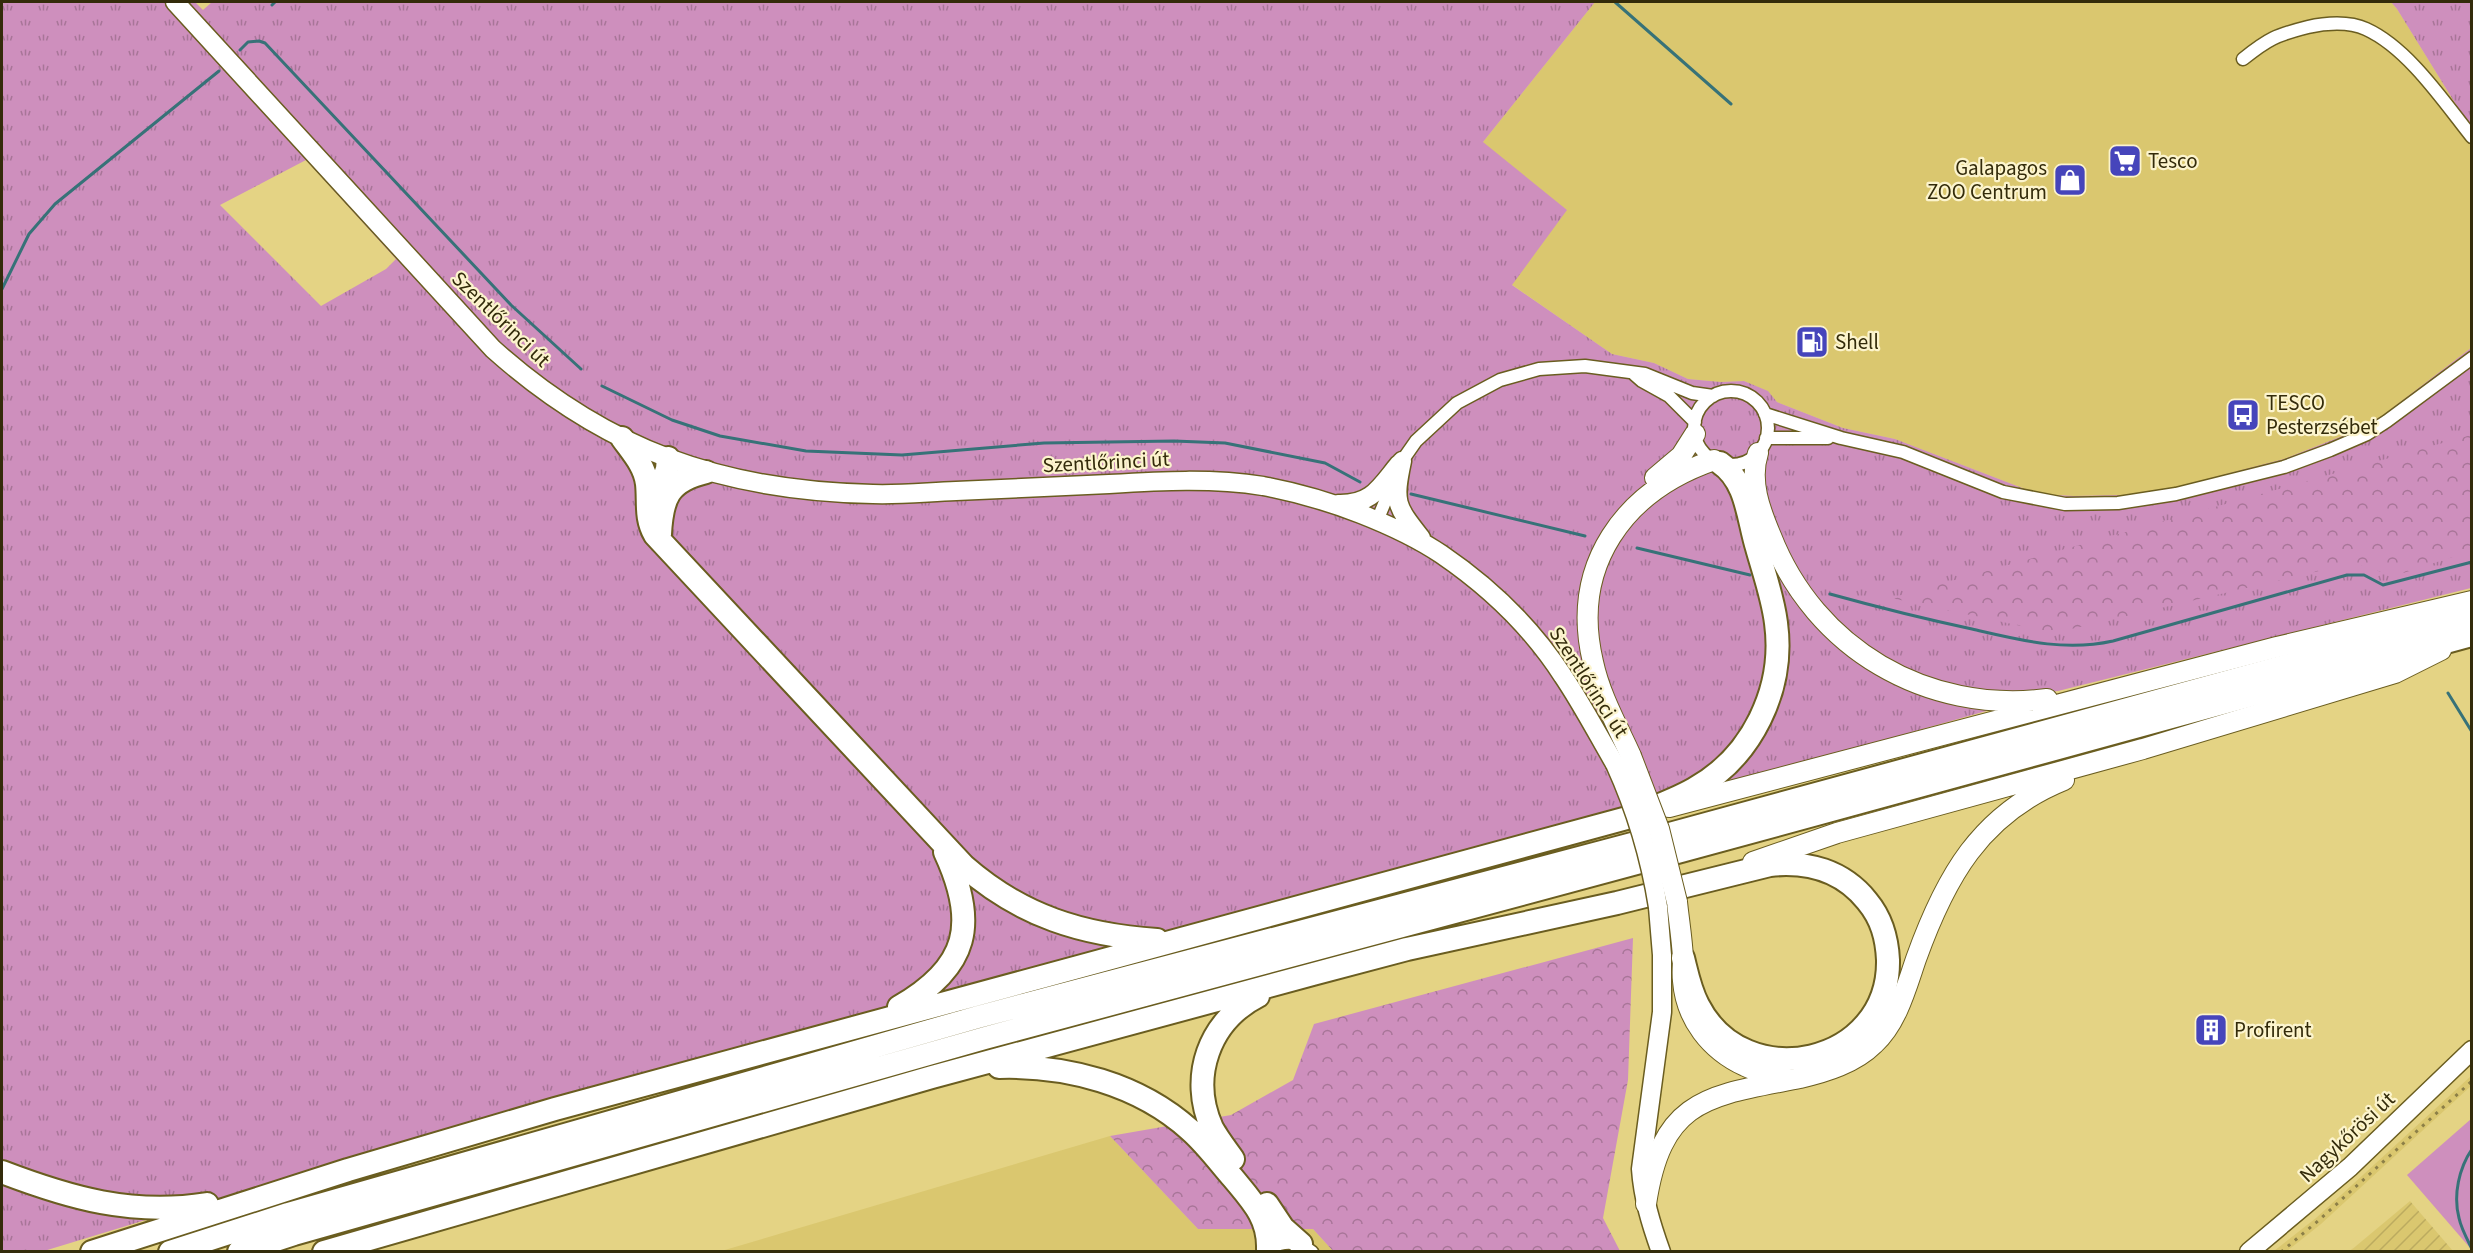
<svg xmlns="http://www.w3.org/2000/svg" width="2473" height="1253" viewBox="0 0 2473 1253" font-family="'Source Sans 3',sans-serif">
<style>
.built{fill:#dac76f}
.industrial{fill:url(#industrial-furrows)}
.grass{fill:url(#grass-tufts);fill-rule:evenodd}
.forest{fill:url(#forest-crowns)}
.green{fill:#ce8fbd}
.lines{fill:none;stroke-linecap:round;stroke-linejoin:round}
.stream{stroke:#377278;stroke-width:3}
.minor-casing{stroke:#6a5d20;stroke-width:15}
.secondary-casing{stroke:#6a5d20;stroke-width:21}
.primary-casing{stroke:#6a5d20;stroke-width:22}
.motorway-casing{stroke:#6a5d20;stroke-width:26}
.minor{stroke:#fff;stroke-width:12}
.secondary{stroke:#fff;stroke-width:18}
.primary{stroke:#fff;stroke-width:20}
.motorway{stroke:#fff;stroke-width:22}
.rail{stroke:#8c7f47;stroke-width:3;stroke-dasharray:3 6;stroke-linecap:butt}
.secondary-bridge-casing{stroke:#6a5d20;stroke-width:21;stroke-linecap:butt}
.primary-bridge-casing{stroke:#6a5d20;stroke-width:22;stroke-linecap:butt}
.secondary-bridge{stroke:#fff;stroke-width:18}
.primary-bridge{stroke:#fff;stroke-width:20}
.labels{text-anchor:middle;stroke-width:4.5;stroke-linejoin:round;paint-order:stroke}
.poi-label{font-size:21px;fill:#332b0a;stroke:#fcf4cd;text-anchor:start}
.street-label{font-size:21px;fill:#332b0a;stroke:#fcf4cd}
</style>
<defs>
<pattern id="industrial-furrows" width="10" height="10" patternUnits="userSpaceOnUse" patternTransform="scale(1.5)"><rect width="10" height="10" fill="#dac76f"/><path d="M-1 1l2-2M0 10L10 0M9 11l2-2" fill="none" stroke="#bcab5f"/></pattern>
<pattern id="grass-tufts" width="24" height="20" patternUnits="userSpaceOnUse" patternTransform="scale(1.5)"><rect width="24" height="20" fill="#ce8fbd"/><path d="M3 7l-1-3M5 7V3M7 7l1-3M15 17l-1-3M17 17v-4M19 17l1-3" fill="none" stroke="#a87598"/></pattern>
<pattern id="forest-crowns" width="20" height="18" patternUnits="userSpaceOnUse" patternTransform="scale(1.5)"><rect width="20" height="18" fill="#ce8fbd"/><path d="M2 6a3 3 0 1 1 6 0M12 15a3 3 0 1 1 6 0" fill="none" stroke="#a87598"/></pattern>
</defs>
<rect width="100%" height="100%" fill="#e4d384"/>
<!-- built -->
<path class="built" d="M1595,2H2391L2397,9L2471,129V348L2382,416L2350,433L2284,459L2173,488L2124,495L2074,496L2038,494L1895,439L1843,428L1777,402L1767,391L1744,381L1721,382L1688,379L1654,363L1612,354L1511,284L1483,142Z
M2471,1076V1086L2321,1224L2287,1251H2274L2316,1218Z
M1110,1136L1198,1229H1313L1333,1251L718,1252Z"/>
<!-- industrial -->
<path class="industrial" d="M2410,1201L2453,1251H2350Z"/>
<!-- grass -->
<path class="grass" d="M2,2H195L203,10L212,2H1595L1483,142L1567,210L1512,285L1612,354L1654,363L1688,379L1721,382L1744,381L1768,391L1777,402L1843,428L1895,439L2038,494L2074,496L2124,495L2173,488L2284,459L2350,433L2382,416L2471,348V588L2058,691L2028,695L1997,708L1820,758L1750,775C1181,932 609,1078 44,1251L2,1252ZM306,160L396,259L386,269L321,306L220,205Z
M2391,2H2471V129L2397,9Z"/>
<!-- forest -->
<path class="forest" d="M2471,435V551L2394,576L2353,563L2054,633L1891,598Z
M1633,938L1628,1080L1603,1218L1620,1251H1333L1313,1229H1198L1110,1136L1231,1115L1293,1080L1314,1024Z"/>
<!-- green -->
<path class="green" d="M2471,1119V1249L2407,1175Z"/>
<g class="lines">
<!-- stream -->
<path class="stream" d="M1615,2L1731,104
M272,5L275,2
M240,50L248,42L259,41L265,43L511,305L581,369
M2,289L29,234L55,204L219,71
M602,386L672,420L720,436L806,451L902,455L1044,443L1174,441L1225,443L1325,463L1360,482
M1411,494L1585,536
M1637,548L1750,575
M1830,594C1877,607 1925,619 1972,629C2020,640 2064,652 2113,641L2347,575H2364L2383,585L2472,562
M2448,693L2472,732
M2472,1149C2459,1168 2453,1195 2459,1218C2461,1228 2467,1239 2472,1249"/>
<!-- minor casing -->
<g class="minor-casing">
<path id="minor" d="M2243,59C2268,39 2276,35 2308,27C2325,23 2349,21 2366,29C2408,48 2444,102 2472,137
M1634,374L1642,381L1669,396L1695,422
M1694 428a37 37 0 1 1 74 0a37 37 0 1 1-74 0Z
M1765,414L1841,438L1903,452L2003,492L2065,504L2118,503L2176,494L2284,467L2330,450L2367,434L2387,421L2472,358
M1766,438H1828
M1377,521L1402,461L1416,441L1457,403L1500,380L1539,369L1585,366L1645,374L1692,393L1713,396
M1266,1251C1281,1240 1298,1240 1312,1252"/>
</g>
<!-- secondary casing -->
<g class="secondary-casing">
<path id="secondary" d="M175,2L493,349C606,450 722,491 873,494C900,495 928,492 956,491C1007,489 1058,486 1109,484C1160,481 1212,478 1263,486C1296,492 1330,502 1361,514C1389,525 1417,538 1441,554C1488,586 1532,628 1563,676C1582,704 1598,735 1615,764
M1402,461C1393,503 1396,506 1421,538
M1338,504C1372,505 1380,487 1399,464
M1658,907L1662,955V1012L1641,1169C1643,1198 1651,1224 1661,1252
M2249,1252L2350,1167L2472,1050"/>
</g>
<!-- primary casing -->
<g class="primary-casing">
<path id="primary" d="M1758,453C1749,481 1760,510 1771,536C1815,649 1927,714 2047,699
M1655,478L1681,456L1695,434
M1631,756C1617,725 1600,695 1593,662C1570,565 1624,491 1714,460
M1669,807L2277,647L2472,601
M1753,862L1837,833L2143,749L2395,673L2441,650
M1677,902C1679,921 1682,939 1683,958C1683,965 1682,973 1683,981C1686,1019 1710,1050 1745,1066C1757,1072 1771,1075 1784,1079
M1646,1204C1662,1097 1709,1096 1800,1078C1826,1072 1855,1063 1874,1044C1897,1023 1906,988 1916,959C1945,878 1980,814 2064,780"/>
</g>
<!-- motorway casing -->
<g class="motorway-casing">
<path id="motorway" d="M622,438C632,452 645,466 647,484C649,502 645,518 655,535L964,866C1021,916 1082,935 1157,940
M656,502L667,469L668,458
M660,534C662,498 668,481 706,472
M899,1007C969,967 978,923 945,852
M999,1067C1067,1065 1139,1084 1190,1130C1206,1144 1219,1162 1233,1178C1252,1201 1269,1218 1268,1249
M1233,1159C1226,1149 1218,1139 1212,1128C1189,1077 1209,1021 1258,996
M2,1172C70,1198 132,1216 207,1204
M1267,1204L1283,1228L1301,1244
M92,1252L348,1170L555,1109L1627,818C1649,809 1673,801 1694,789C1752,757 1785,689 1776,623C1773,598 1764,573 1757,548C1748,519 1747,481 1720,463
M170,1252L288,1214L978,1017L1670,834L2472,615
M239,1252L294,1234L985,1038L1674,853L2468,636
M324,1252L932,1077L1313,974L1407,949L1617,903L1770,865C1808,861 1843,871 1867,901C1882,919 1887,938 1888,960C1890,1065 1745,1097 1698,1005C1690,990 1687,974 1683,958"/>
</g>
<!-- minor -->
<use href="#minor" class="minor"/>
<!-- secondary -->
<use href="#secondary" class="secondary"/>
<!-- primary -->
<use href="#primary" class="primary"/>
<!-- motorway -->
<use href="#motorway" class="motorway"/>
<!-- rail -->
<path class="rail" d="M2281,1252L2318,1221L2472,1081"/>
<!-- secondary-bridge casing -->
<g class="secondary-bridge-casing">
<path id="secondary-bridge" d="M1615,764C1636,810 1650,857 1658,907"/>
</g>
<!-- primary-bridge casing -->
<g class="primary-bridge-casing">
<path id="primary-bridge" d="M1631,756L1659,829L1677,902"/>
</g>
<!-- secondary-bridge -->
<use href="#secondary-bridge" class="secondary-bridge"/>
<!-- primary-bridge -->
<use href="#primary-bridge" class="primary-bridge"/>
</g>
<!-- icons -->
<defs>
<g id="supermarket-square" transform="scale(1.725)"><rect x="-9" y="-9" width="18" height="18" rx="4" fill="#4645bb" stroke="#fcf4cd"/><path d="M-6-5.5h2.5l.6 2H6L4.5 2H-2.5L-4.4-4H-6ZM-1.5 3.2a1.3 1.3 0 1 0 .1 0ZM3 3.2a1.3 1.3 0 1 0 .1 0Z" fill="#fff"/></g>
<g id="shop-square" transform="scale(1.725)"><rect x="-9" y="-9" width="18" height="18" rx="4" fill="#4645bb" stroke="#fcf4cd"/><path d="M-5-2.5h2.3a2.7 3.5 0 0 1 5.4 0H5L5.5 6h-11ZM-1.5-2.5h3a1.5 2.3 0 0 0-3 0Z" fill="#fff"/></g>
<g id="fuel-square" transform="scale(1.725)"><rect x="-9" y="-9" width="18" height="18" rx="4" fill="#4645bb" stroke="#fcf4cd"/><path d="M-5.5-6h7V0h2V4h1.3V-2.5L3-4.5l.8-.8L6-3V5H2.5V1h-1V6h-7ZM-4.2-4.7v3.2H.2V-4.7Z" fill="#fff"/></g>
<g id="bus-square" transform="scale(1.725)"><rect x="-9" y="-9" width="18" height="18" rx="4" fill="#4645bb" stroke="#fcf4cd"/><path d="M-5-6H5V4H4V6H2V4H-2V6H-4V4H-5ZM-3.5-4V0h7V-4ZM-3.5 1.2v1.5H-2V1.2ZM2 1.2v1.5H3.5V1.2Z" fill="#fff"/></g>
<g id="building-square" transform="scale(1.725)"><rect x="-9" y="-9" width="18" height="18" rx="4" fill="#4645bb" stroke="#fcf4cd"/><path d="M-4-6H4V6H1V3H-1V6H-4ZM-2.5-4.3h1.7v1.8h-1.7ZM.8-4.3h1.7v1.8H.8ZM-2.5-1h1.7V.8h-1.7ZM.8-1h1.7V.8H.8Z" fill="#fff"/></g>
</defs>
<g fill-rule="evenodd">
<use href="#supermarket-square" x="2125" y="161"/>
<use href="#shop-square" x="2070" y="180"/>
<use href="#fuel-square" x="1812" y="342"/>
<use href="#bus-square" x="2243" y="415"/>
<use href="#building-square" x="2211" y="1030"/>
</g>
<g class="labels">
<!-- poi labels -->
<g class="poi-label">
<text x="2148" y="168">Tesco</text>
<text x="2047" y="175" text-anchor="end">Galapagos<tspan x="2047" dy="24">ZOO Centrum</tspan></text>
<text x="1835" y="349">Shell</text>
<text x="2266" y="410">TESCO<tspan x="2266" dy="24">Pesterzsébet</tspan></text>
<text x="2234" y="1037">Profirent</text>
</g>
<!-- street labels -->
<g class="street-label">
<text transform="translate(501 319) rotate(44)" y="7">Szentlőrinci út</text>
<text transform="translate(1106 462) rotate(-3)" y="7">Szentlőrinci út</text>
<text transform="translate(1589 682) rotate(57)" y="7">Szentlőrinci út</text>
<text transform="translate(2347 1137) rotate(-43)" y="7">Nagykőrösi út</text>
</g>
</g>
<!-- border -->
<rect width="2473" height="1253" fill="none" stroke="#332b0a" stroke-width="6"/>
</svg>
